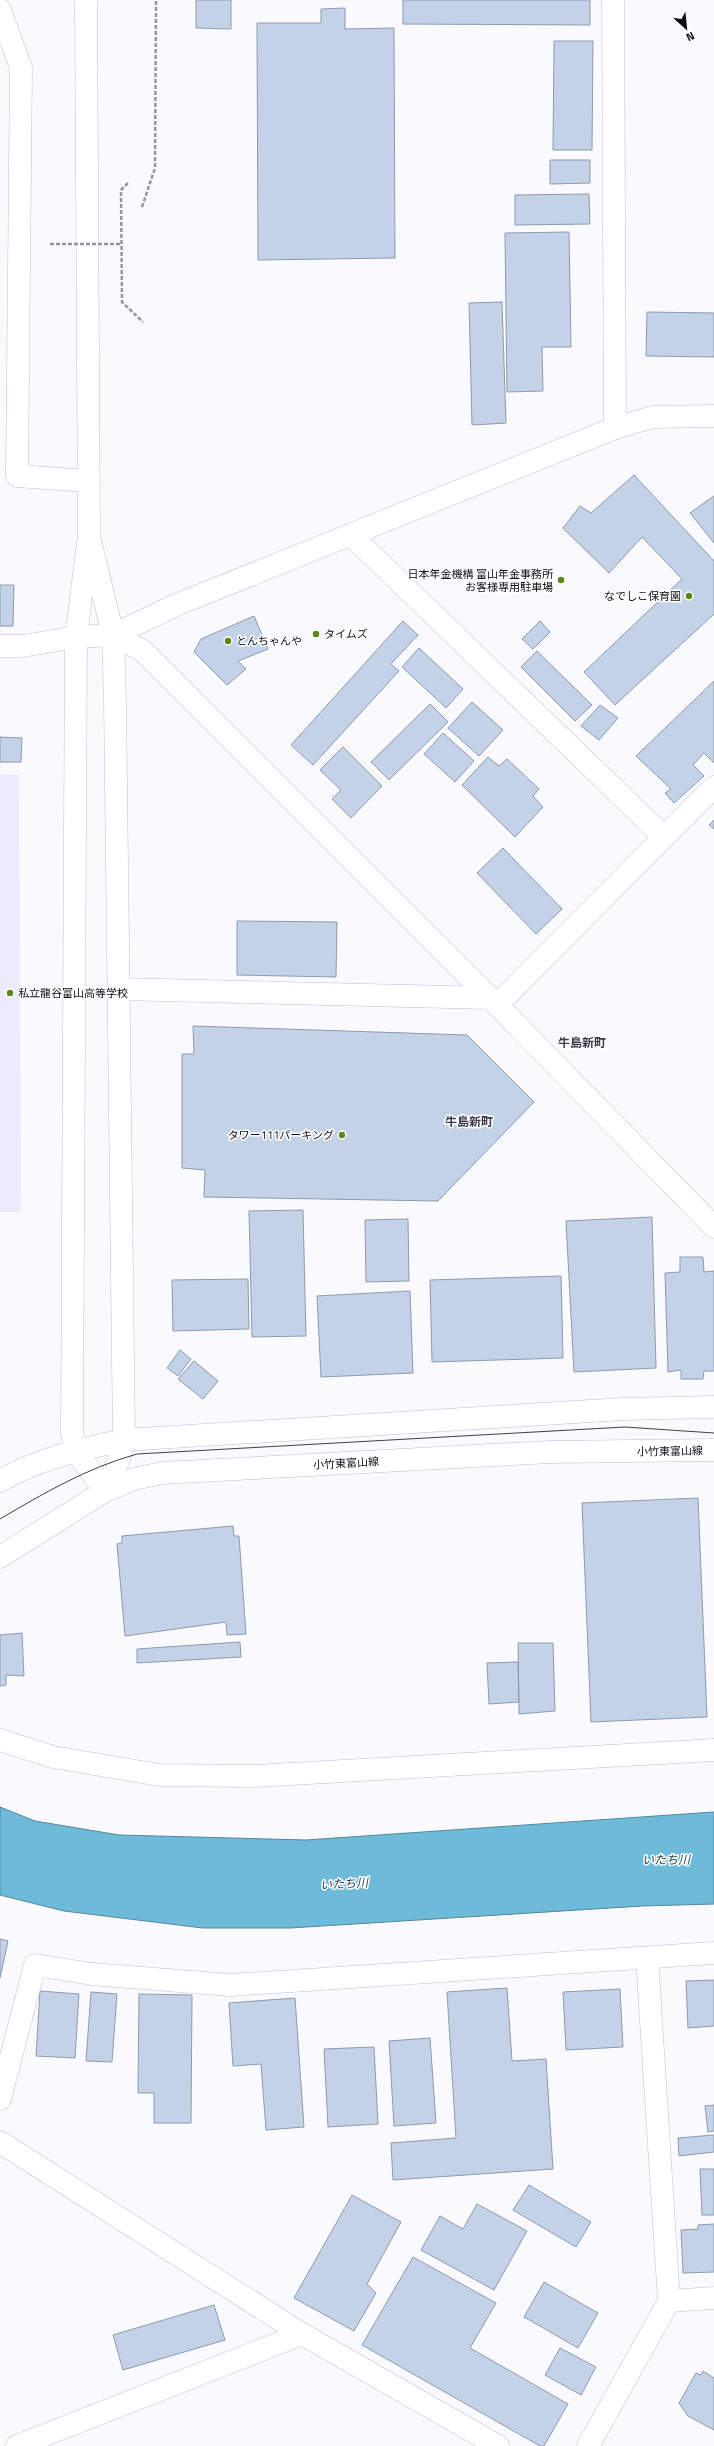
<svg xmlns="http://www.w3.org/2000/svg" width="714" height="2446" viewBox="0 0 714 2446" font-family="'Titillium Web','Noto Sans JP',sans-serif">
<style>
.built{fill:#ecebfe}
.water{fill:#6dbbd9;stroke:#50879e}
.building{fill:#c3d2e6;stroke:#8c9aad}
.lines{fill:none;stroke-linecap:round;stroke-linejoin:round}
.minor-casing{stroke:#c1bfd7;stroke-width:23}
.tertiary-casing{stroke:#c1bfd7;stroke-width:23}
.path{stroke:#96959b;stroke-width:2.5;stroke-dasharray:4 2;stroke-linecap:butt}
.minor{stroke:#fff;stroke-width:22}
.tertiary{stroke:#fff;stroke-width:22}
.tram{stroke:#3e3e45;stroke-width:1}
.path-bridge{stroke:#96959b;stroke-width:2.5;stroke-dasharray:4 2;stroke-linecap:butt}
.poi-dot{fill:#5d8816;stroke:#fff;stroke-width:1.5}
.labels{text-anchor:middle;stroke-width:3;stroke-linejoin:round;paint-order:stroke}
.poi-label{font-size:11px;fill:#0e0d15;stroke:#fff;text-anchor:end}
.street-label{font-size:11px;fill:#0e0d15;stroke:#fff}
.neighbourhood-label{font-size:12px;font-weight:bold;fill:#3c3b4e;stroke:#fff}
.water-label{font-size:12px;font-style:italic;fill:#193e4b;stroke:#fff}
</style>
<rect width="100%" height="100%" fill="#f9f9fe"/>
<!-- built -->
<path class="built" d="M0,774L19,775L21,1212H0Z"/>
<!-- water -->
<path class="water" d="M0,1807L35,1821L119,1835L306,1840L714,1812V1904L642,1906L290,1928H203L64,1911L0,1895Z"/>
<!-- building -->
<path class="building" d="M196,0H231V29L196,28Z
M403,0H590V25L403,24Z
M345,8V29L394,28L395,258L258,260L257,23H321V9Z
M554,41H593L592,150H553Z
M550,160H590V183L550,184Z
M589,194L590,224L515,225V195Z
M569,232L571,347H542L543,391L507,392L505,233Z
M502,302L506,423L472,425L469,303Z
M647,312L714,313V357L646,356Z
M634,475L714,561V614L615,705L584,672L682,579L642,537L609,573L563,528L580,506L591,513Z
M714,496V543L690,513Z
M0,585H14L13,626H0Z
M254,616L268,649L238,661L246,669L227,685L194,652L201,639Z
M403,621L418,635L391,664L399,671L313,765L291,745Z
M540,621L550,632L533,649L522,639Z
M419,648L463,689L446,708L402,667Z
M537,651L592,705L575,721L521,667Z
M714,681V763L704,753L693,765L704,776L674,803L665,793L671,789L636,756Z
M472,702L503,730L479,756L448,728Z
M430,704L448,722L389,780L371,762Z
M600,705L618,718L599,740L581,726Z
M443,733L474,761L455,782L424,754Z
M0,737L22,738L21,762H0Z
M343,747L382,786L351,818L332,799L341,790L320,770Z
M488,757L499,766L507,759L539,789L533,796L543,807L515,837L462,785Z
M714,820V829L709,825Z
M503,848L562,909L536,934L477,873Z
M237,921L337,922L336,977L237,975Z
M193,1026L467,1035L534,1102L438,1201L204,1197L205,1170L182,1168V1054H194Z
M303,1210L306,1336L252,1337L249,1211Z
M652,1217L656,1368L574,1372L566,1221Z
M408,1219L409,1281L366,1282L365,1220Z
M680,1257H703L704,1272L714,1271V1371H704L703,1379H681V1370L668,1372L665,1273L680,1272Z
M561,1276L563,1358L432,1362L430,1280Z
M248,1279L249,1329L173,1331L172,1280Z
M410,1291L413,1373L321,1377L317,1296Z
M180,1350L191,1359L178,1376L167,1368Z
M194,1361L218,1381L203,1399L178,1379Z
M698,1498L707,1717L591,1722L582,1503Z
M233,1526L234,1536H239L246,1634L227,1635L226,1622L125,1636L117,1544L122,1543V1536Z
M22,1633L24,1676L6,1675V1685L0,1686V1635Z
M240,1642L241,1657L137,1663V1649Z
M518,1643H553L555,1711L519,1714Z
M518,1662L519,1702L489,1704L487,1663Z
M0,1939L8,1941L0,1978Z
M714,1980V2026L688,2028L686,1981Z
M507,1988L512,2061L546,2059L553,2169L393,2180L391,2143L456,2138L447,1992Z
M620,1989L623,2047L566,2050L563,1992Z
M40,1991L79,1994L75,2058L36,2056Z
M91,1992L117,1994L112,2062L86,2061Z
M139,1994L192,1995L191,2123H154V2093H138Z
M295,1998L304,2127L266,2130L261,2064L233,2066L229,2003Z
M430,2038L436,2123L394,2126L389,2041Z
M374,2047L378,2124L328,2127L324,2049Z
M714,2105V2131L708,2132L705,2106Z
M714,2135V2152L679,2156L678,2138Z
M700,2169H714V2215H702Z
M529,2185L591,2222L576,2247L513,2210Z
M352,2195L401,2222L367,2284L376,2293L354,2331L294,2298Z
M477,2204L527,2231L494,2290L421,2250L440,2216L463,2229Z
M714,2224V2272L683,2273L681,2230L698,2229V2225Z
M413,2257L496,2303L470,2348L568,2404L544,2446H540L362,2345Z
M544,2282L598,2313L578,2348L524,2317Z
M214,2305L225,2340L123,2370L113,2335Z
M560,2348L596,2367L581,2395L545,2375Z
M703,2371L714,2378V2430L688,2416L679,2403L696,2373L701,2375Z"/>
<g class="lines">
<!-- minor casing -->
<g class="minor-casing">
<path id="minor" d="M613,0L615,428
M0,10L21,68L17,476L89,481
M351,535L664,837
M113,635L143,651L502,1010L714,1227
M118,989L489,998
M497,1005L714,787
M0,1740L53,1757L160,1775L255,1776L714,1750
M0,2099L35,1965L92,1974L230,1985L714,1953
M0,2142L302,2334L498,2446
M669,2301L714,2298
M17,2446L302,2334
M588,2446L669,2301L647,1958"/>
</g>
<!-- tertiary casing -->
<g class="tertiary-casing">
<path id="tertiary" d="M86,0L89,536L113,635L115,701L124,1440L119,1459L105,1491L75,1450L72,1434L76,637L89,536
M0,646H23L76,637L113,635L176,605L615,428L653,417L714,416
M0,1481C37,1459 82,1449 124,1440L623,1409L714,1407
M0,1557L105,1491L134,1479L162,1473L549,1452L714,1450"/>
</g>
<!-- path -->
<path class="path" d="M128,183L121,190L122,302L143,322
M142,207L155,168L156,0"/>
<!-- minor -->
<use href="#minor" class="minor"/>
<!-- tertiary -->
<use href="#tertiary" class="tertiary"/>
<!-- tram -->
<path class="tram" d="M0,1519C44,1493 87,1468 137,1454L625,1427L714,1433"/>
<!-- path-bridge -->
<path class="path-bridge" d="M50,244H122"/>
</g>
<!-- markers -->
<g class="poi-dot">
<circle cx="561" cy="580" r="4"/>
<circle cx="689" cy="596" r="4"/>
<circle cx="316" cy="634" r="4"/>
<circle cx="228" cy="641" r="4"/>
<circle cx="10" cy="993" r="4"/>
<circle cx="342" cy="1135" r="4"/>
</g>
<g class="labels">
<!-- poi labels -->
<g class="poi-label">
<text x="553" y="578">日本年金機構 富山年金事務所<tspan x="553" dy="13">お客様専用駐車場</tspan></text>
<text x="681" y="600">なでしこ保育園</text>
<text x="324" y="638" text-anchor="start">タイムズ</text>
<text x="236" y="645" text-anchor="start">とんちゃんや</text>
<text x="18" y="997" text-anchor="start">私立龍谷富山高等学校</text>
<text x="334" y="1139">タワー111パーキング</text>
</g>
<!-- street labels -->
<g class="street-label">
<text transform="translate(670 1451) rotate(-1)" y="4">小竹東富山線</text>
<text transform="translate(346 1463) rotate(-3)" y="4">小竹東富山線</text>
</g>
<!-- neighbourhood labels -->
<g class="neighbourhood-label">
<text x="582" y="1047">牛島新町</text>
<text x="469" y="1126">牛島新町</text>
</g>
<!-- water labels -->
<g class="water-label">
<text x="666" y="1864">いたち川</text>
<text transform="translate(344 1884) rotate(-3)" y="4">いたち川</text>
</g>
</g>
<!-- north arrow -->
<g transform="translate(686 28) rotate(153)" stroke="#ffffff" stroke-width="3" paint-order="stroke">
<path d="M0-3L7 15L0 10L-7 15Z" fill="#0e0d15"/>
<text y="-6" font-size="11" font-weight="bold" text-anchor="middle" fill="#0e0d15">N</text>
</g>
</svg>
